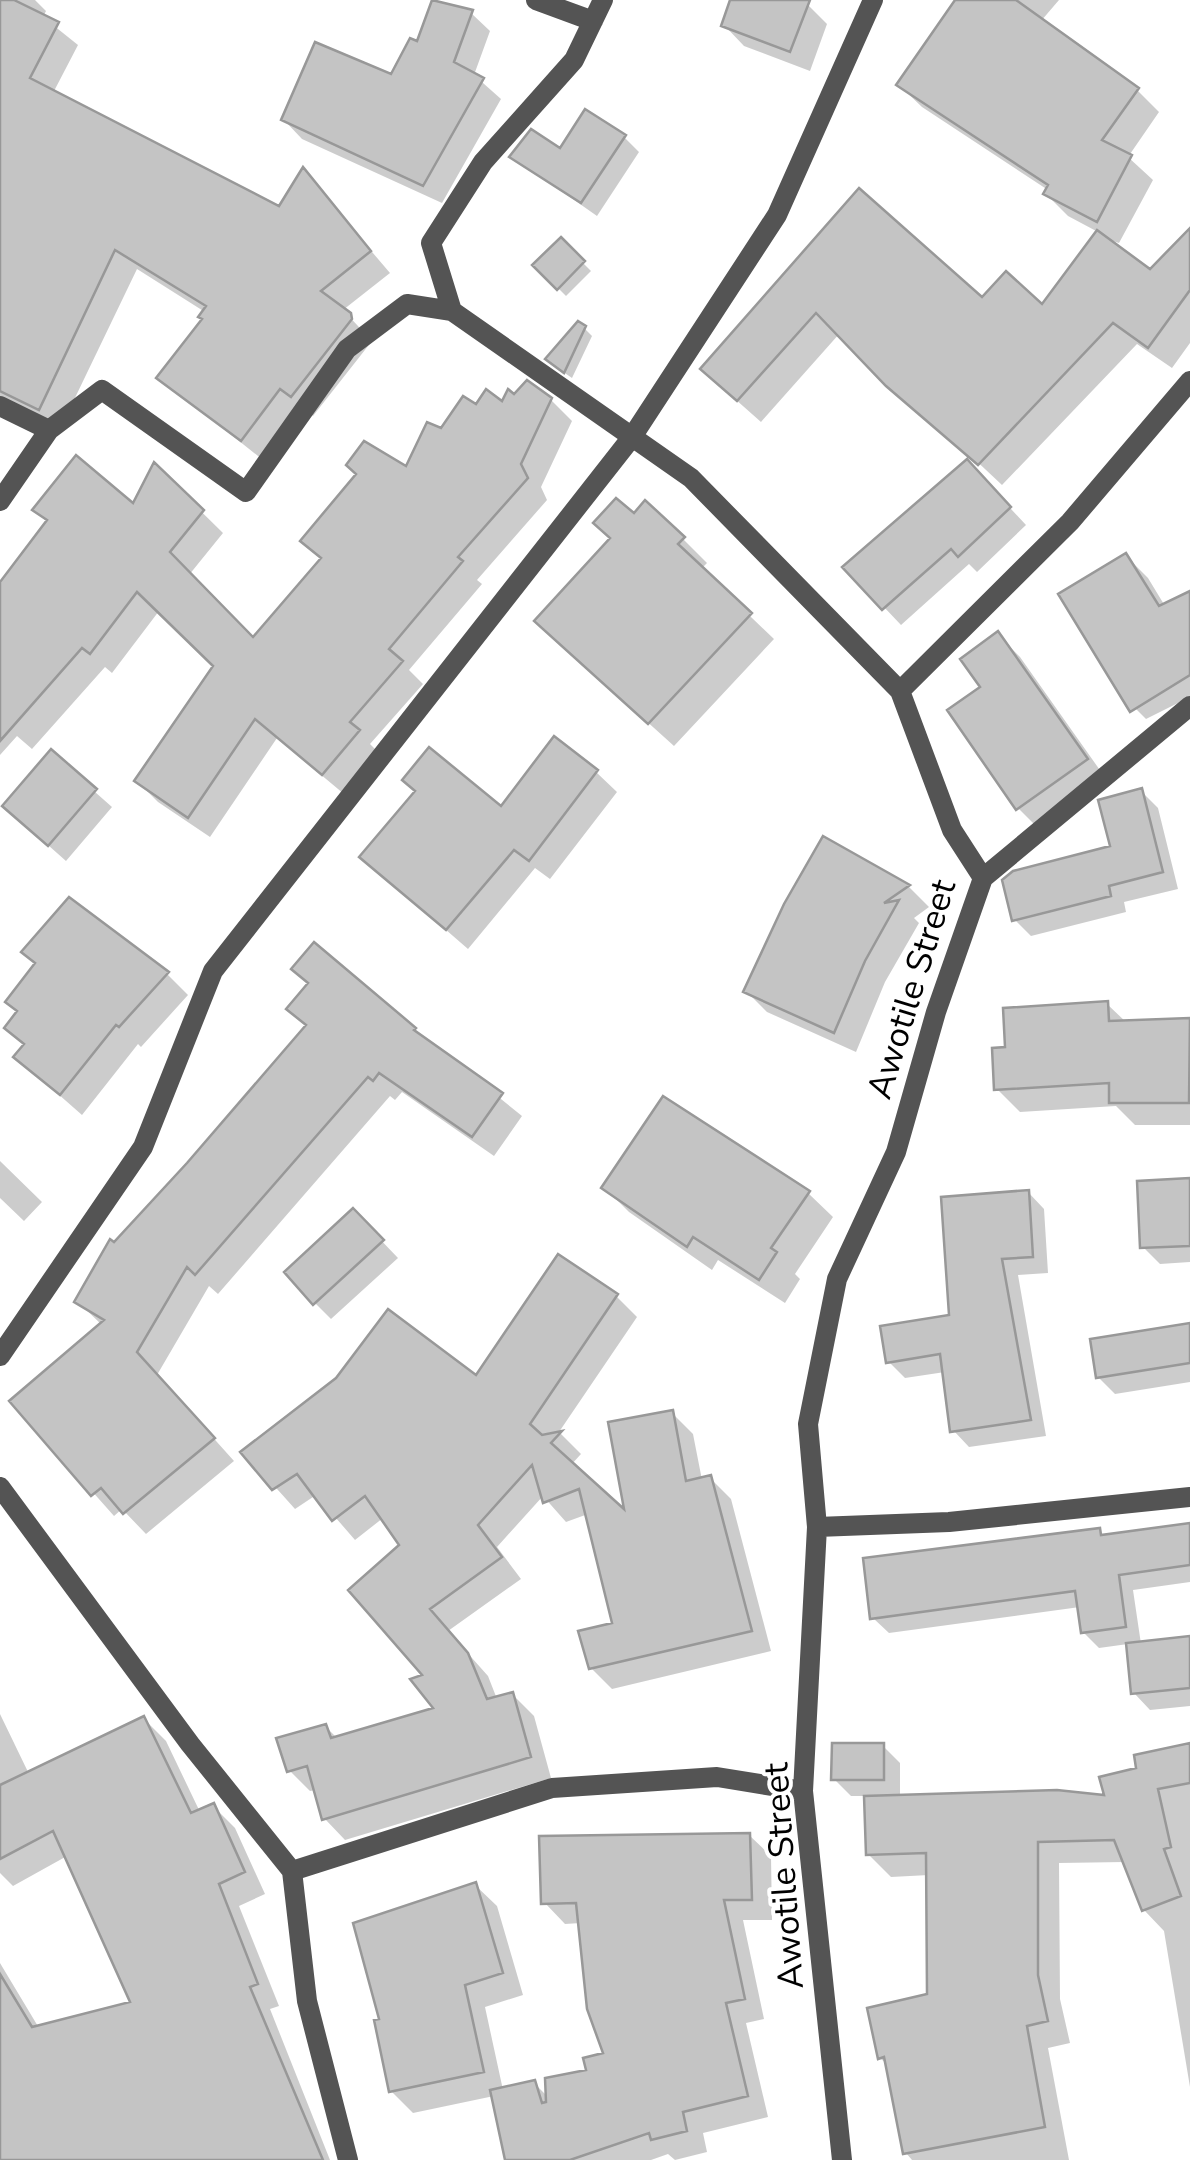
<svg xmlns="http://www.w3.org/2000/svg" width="1190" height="2160" viewBox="0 0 1190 2160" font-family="'Nunito Sans',sans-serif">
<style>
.shadow{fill:#0003}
.building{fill:#c4c4c4;stroke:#989898;stroke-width:2.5}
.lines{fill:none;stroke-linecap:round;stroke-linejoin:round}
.minor{stroke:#545454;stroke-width:20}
.labels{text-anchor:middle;stroke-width:8;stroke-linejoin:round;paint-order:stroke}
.street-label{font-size:35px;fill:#000;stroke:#fff}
</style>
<rect width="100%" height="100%" fill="#fff"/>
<!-- shadow -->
<path class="shadow" d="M0,0H35L46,11L43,17L78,45L53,93L280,209L303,171L390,273L343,310L372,341L313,416L302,408L263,460L160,378L204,320L205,312L137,269L60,429L0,399Z
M435,0L471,13L490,31L474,75L501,99L442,203L302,139L284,120L392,77L418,45Z
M733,0H803L827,24L810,71L744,46L724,25Z
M960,0H1059L1041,21L1137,90L1159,112L1128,157L1153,180L1119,243L1104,238L1150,272L1190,254V343L1172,368L1137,344L1002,485L840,333L761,422L726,391L859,192L982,301L1043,308L1098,232L1068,216L1046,194L1048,190L922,107L899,85Z
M624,137L639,152L597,216L513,157Z
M561,241L591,271L566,296L535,265Z
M584,328L592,336L572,378L556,367Z
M514,398L551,400L572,421L541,487L547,500L477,580L482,584L409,670L423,684L370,744L379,753L344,794L277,738L210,837L158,802L137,781L216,666L159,611L112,673L105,667L32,749L17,736L0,755V595L48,523L35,510L134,507L155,466L223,533L189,575L254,641L442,431L476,407L503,404Z
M983,479L1026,525L977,572L969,564L901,625L846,567Z
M634,516L683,539L707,563L701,569L774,639L674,746L562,645Z
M1126,556L1148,578L1165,606L1190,594V697L1146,719L1124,697Z
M997,634L1020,657L1109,783L1041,831L1018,808L984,688Z
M51,753L112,807L66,861L22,822Z
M596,772L617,792L550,879L535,868L468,949L362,857Z
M1141,791L1158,808L1178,889L1124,902L1126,912L1031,936L1014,919L1113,848Z
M824,839L909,887L929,907L914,918L919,923L885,982L856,1052L767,1012L746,991Z
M167,974L188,995L141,1047L138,1044L82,1115L16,1057L25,1046L7,1028L20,1012Z
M1107,1004L1127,1023L1190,1020V1125H1135L1116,1106L1020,1112L997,1089L1007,1049Z
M290,1009L414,1029L522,1116L494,1156L402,1092L395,1100L390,1096L218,1294L209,1286L157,1375L234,1461L146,1534L122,1509L114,1516L12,1401L102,1325L77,1301L115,1245L308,1027Z
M0,1161L42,1202L24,1221L0,1198Z
M1190,1180V1262L1160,1264L1143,1247Z
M605,1188L808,1193L833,1217L795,1274L800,1279L785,1303L718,1260L712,1270L629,1212Z
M1028,1192L1044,1209L1048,1273L1018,1275L1046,1436L969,1447L953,1430L945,1372L905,1378L888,1361L951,1317Z
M353,1211L398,1258L331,1319L315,1303Z
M616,1296L637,1317L559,1432L581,1454L571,1465L628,1516L672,1413L693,1434L702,1480L710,1478L731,1499L771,1651L612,1689L591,1668L615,1625L588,1514L566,1522L543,1496L497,1547L521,1579L448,1631L488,1676L497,1699L513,1695L534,1716L551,1778L345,1840L325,1819L316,1790L310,1791L289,1770L325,1726L337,1738L437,1710L426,1676L403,1545L383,1518L355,1540L316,1495L295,1509L244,1452L476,1378Z
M1190,1326V1382L1115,1394L1098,1377Z
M1190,1526V1582L1133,1590L1141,1644L1190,1638V1706L1150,1710L1134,1693L1128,1644L1099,1648L1083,1632L1080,1607L889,1633L873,1618L1099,1531L1106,1537Z
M0,1714L29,1774L144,1719L166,1741L200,1812L213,1806L235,1828L265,1894L239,1906L279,2006L270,2009L330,2160H0V1963L39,2028L134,2004L67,1856L13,1886L0,1873Z
M883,1746L900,1763V1797L1107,1798L1139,1770L1190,1746V2087L1164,1931L1144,1910L1125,1862L1059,1863L1060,1999L1070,2043L1048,2048L1069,2160H912L906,2153L889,2066L880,2058L929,1996V1875L891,1877L868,1854L867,1796H851L834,1779Z
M749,1835L771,1856L772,1920H743L764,2019L746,2023L768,2117L703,2133L707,2152L675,2160L668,2154L651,2160H507L494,2096L413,2113L391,2091L475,1885L497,1906L523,1995L485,2007L503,2090L534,2083L548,2097L607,2055L581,1923L565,1924L544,1902Z"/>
<!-- building -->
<path class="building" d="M0,0H14L59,22L30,78L279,206L303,167L371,251L321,291L351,313L352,319L291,397L280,389L241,441L156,378L202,319L198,317L206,306L115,250L39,410L0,391Z
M432,0L473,10L454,62L484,78L423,186L281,120L315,42L391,74L410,38L417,41Z
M730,0H810L790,52L721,26Z
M955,0H1016L1139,88L1102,140L1132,155L1097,222L1043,194L1048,185L896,85Z
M585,109L626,135L581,203L509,157L531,129L560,148Z
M859,188L982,297L1006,271L1042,304L1097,230L1150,269L1190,228V290L1148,348L1113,323L978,465L886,386L816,313L737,401L700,369Z
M561,237L585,261L557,290L532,265Z
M578,321L586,326L564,373L545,359Z
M527,380L552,398L521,464L528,478L458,557L463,561L389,649L403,661L350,722L360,730L322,775L255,719L188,818L134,781L213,666L137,592L90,654L82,648L0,741V582L47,520L32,510L76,455L133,503L154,462L204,510L170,552L253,637L321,558L300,541L356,474L346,465L364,441L406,466L427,422L441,428L463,396L476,404L486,389L502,401L508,389L514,394Z
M967,459L1011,507L958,557L951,549L882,610L842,567Z
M616,498L634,513L645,500L685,537L678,544L752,613L648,724L534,621L610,538L593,523Z
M1126,553L1159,606L1190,591V675L1130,712L1058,594Z
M998,631L1088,759L1016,810L947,710L980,687L960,659Z
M554,736L598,770L529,861L514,850L446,930L359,857L415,791L402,780L429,747L501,806Z
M51,749L97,789L48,846L2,806Z
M1142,788L1163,872L1109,886L1111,896L1012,921L1002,880L1013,871L1110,846L1098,800Z
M823,836L910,885L884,903L899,900L865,961L834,1033L743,992L784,904Z
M69,897L169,972L119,1027L116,1025L60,1095L13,1057L24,1044L4,1028L17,1011L5,1002L35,963L21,952Z
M314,942L416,1028L414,1030L503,1093L472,1137L379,1073L373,1081L368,1077L195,1275L187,1267L137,1352L215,1438L123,1514L101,1488L91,1496L9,1401L104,1320L74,1302L110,1239L114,1242L187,1163L306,1025L286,1009L308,983L291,969Z
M1108,1001L1109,1021L1190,1018L1189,1103H1109V1083L994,1090L992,1048L1005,1047L1003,1008Z
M663,1096L810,1191L771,1248L777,1252L759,1280L693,1237L687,1247L601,1188Z
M1190,1178V1246L1140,1248L1137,1181Z
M1029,1190L1033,1257L1002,1259L1031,1420L950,1432L940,1354L886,1363L880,1326L949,1315L941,1197Z
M353,1208L384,1240L313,1305L284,1272Z
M558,1254L618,1294L530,1424L542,1435L562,1431L551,1443L624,1509L608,1422L673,1410L686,1481L711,1475L752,1631L589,1669L578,1631L612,1623L579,1489L543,1503L532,1465L478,1525L502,1557L430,1609L468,1653L487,1699L513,1692L531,1757L322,1820L307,1766L287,1772L276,1738L326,1724L331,1738L433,1708L410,1679L422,1675L348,1590L399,1545L365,1496L332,1521L297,1474L272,1490L240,1452L336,1378L388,1309L476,1375Z
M1190,1323V1363L1096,1378L1090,1339Z
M1190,1523V1565L1119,1575L1126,1627L1081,1633L1075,1591L870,1619L863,1558L1100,1528L1101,1535Z
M1190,1636V1688L1131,1694L1126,1643Z
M144,1716L191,1813L214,1803L245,1872L219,1884L258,1984L250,1987L323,2160H0V1974L32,2027L130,2002L53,1831L0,1859V1785Z
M832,1743H884V1780H831Z
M1190,1743V1783L1158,1789L1171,1847L1164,1849L1181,1896L1142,1911L1114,1840L1038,1842V1975L1048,2021L1027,2026L1045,2127L903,2154L884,2057L878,2059L867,2008L927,1994L926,1853L866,1855L864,1796L1057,1790L1104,1795L1099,1777L1136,1768L1134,1755Z
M750,1833L752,1900H724L745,1999L726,2003L748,2096L683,2112L687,2131L651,2140L649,2133L570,2160H505L490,2090L535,2080L542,2103L546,2102L545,2078L586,2070L583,2058L603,2053L587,2009L576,1903L541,1904L539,1836Z
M476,1882L503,1973L465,1985L484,2072L389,2092L374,2020L379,2019L353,1923Z"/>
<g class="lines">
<!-- minor -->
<path class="minor" d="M536,0L593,21
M452,311L431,243L483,162L574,60L603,0
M0,406L49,430
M0,501L49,430L102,390L246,492L347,349L407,304L452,311L691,478L900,691L952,830L983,878L936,1012L896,1152L837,1279L808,1424L817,1527L803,1791L842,2160
M900,691L1070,522L1190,381
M983,878L1190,706
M0,1356L143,1147L213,971L632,437L777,215L873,0
M0,1487L190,1744L292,1871L307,2001L348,2160
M817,1527L949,1522L1190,1497
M292,1871L552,1788L717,1777L803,1791"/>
</g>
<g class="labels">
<!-- street labels -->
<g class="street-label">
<text transform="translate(911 989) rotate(-73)" y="12">Awotile Street</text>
<text transform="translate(783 1876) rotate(-94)" y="12">Awotile Street</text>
</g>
</g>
</svg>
